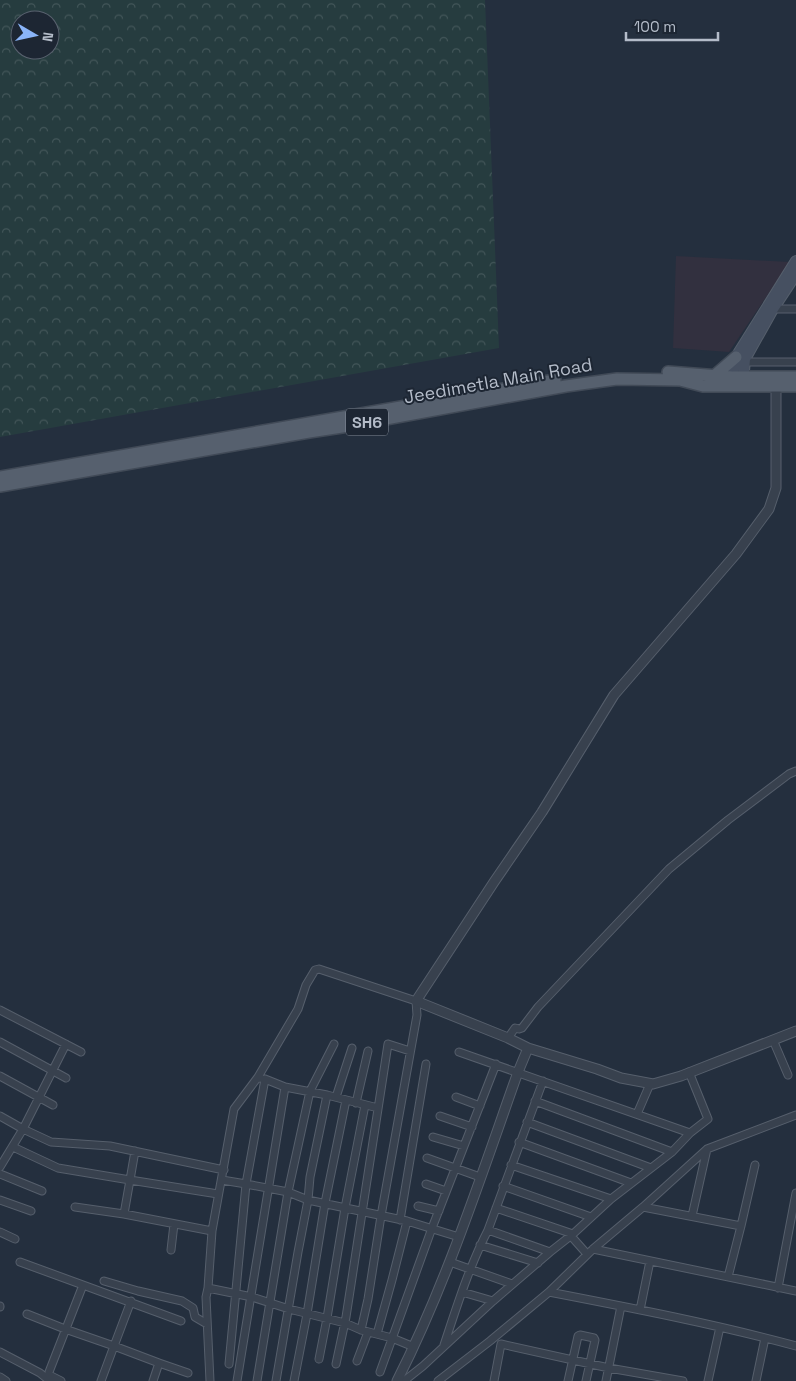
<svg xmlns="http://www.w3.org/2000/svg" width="796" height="1381" viewBox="0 0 796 1381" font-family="'Space Grotesk',sans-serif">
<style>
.medical{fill:#32303f}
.forest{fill:url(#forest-crowns);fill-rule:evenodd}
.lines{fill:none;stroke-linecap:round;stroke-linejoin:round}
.minor-casing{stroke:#565f6c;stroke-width:9}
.tertiary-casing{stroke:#565f6c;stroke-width:11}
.secondary-casing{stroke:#565f6c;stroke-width:12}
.primary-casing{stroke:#414a57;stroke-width:14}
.minor{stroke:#38414e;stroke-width:7}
.tertiary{stroke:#38414e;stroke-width:9}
.secondary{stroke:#465061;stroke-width:10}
.primary{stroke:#56606e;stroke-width:11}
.labels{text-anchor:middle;stroke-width:4;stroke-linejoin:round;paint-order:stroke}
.shield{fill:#1d2633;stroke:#878f9c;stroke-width:1}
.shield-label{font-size:16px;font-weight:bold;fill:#b4bcc9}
.street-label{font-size:18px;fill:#b4bcc9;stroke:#1d2633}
</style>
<defs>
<pattern id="forest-crowns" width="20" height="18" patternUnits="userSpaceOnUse" patternTransform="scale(1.25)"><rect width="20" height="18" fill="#263c3f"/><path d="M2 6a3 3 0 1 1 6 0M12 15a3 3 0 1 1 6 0" fill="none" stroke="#435659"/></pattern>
</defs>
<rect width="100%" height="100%" fill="#242f3e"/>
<!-- medical -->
<path class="medical" d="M676,256L790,262L729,352L673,348Z"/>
<!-- forest -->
<path class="forest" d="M0,0H485L499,348L0,437ZM20,20H50V50H20Z"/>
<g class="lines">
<!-- minor casing -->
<g class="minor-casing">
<path id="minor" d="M773,309H796
M744,362H796
M0,1010L81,1052
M508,1038L515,1028L519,1029L522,1028L538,1007L669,869L728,820L789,774L796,771
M773,1040L788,1075
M0,1042L66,1078
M459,1052L690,1133
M0,1076L53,1105
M258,1077L298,1009L306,985L315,970L319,969L416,1001L417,1015L381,1216L368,1299L361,1330
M336,1097L352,1048
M456,1097L480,1106
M535,1101L672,1152
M356,1103L368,1051
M637,1114L650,1084
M0,1116L23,1129L51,1142L110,1146L224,1170
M440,1116L472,1127
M527,1122L651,1168
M433,1137L464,1146
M519,1142L631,1183
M13,1147L58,1168L130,1180L124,1214L212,1231
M135,1151L130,1180L218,1194
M427,1158L480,1177
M511,1165L611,1199
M0,1167L23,1129L66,1044
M0,1174L42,1191
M222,1180L246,1184L288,1192L308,1200L407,1221L459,1237
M426,1184L446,1191
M503,1186L591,1217
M0,1200L31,1211
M418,1206L439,1211
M75,1207L124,1214
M643,1207L741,1226
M496,1208L573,1234
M692,1216L707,1149
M400,1220L426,1064
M488,1230L550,1252
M0,1232L15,1239
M571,1236L587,1254
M480,1245L538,1263
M593,1249L796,1291
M171,1250L174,1224
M20,1262L83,1285
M450,1262L512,1284
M728,1277L741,1226L755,1165
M104,1281L138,1291L182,1301L193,1308L195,1317L207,1324
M208,1288L252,1297L289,1309L345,1323L361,1330L392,1338L414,1347
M778,1288L796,1193
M462,1292L493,1301
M549,1292C632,1308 715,1324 796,1346
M0,1307V1306
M640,1310L650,1261
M27,1314L65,1329L114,1346L131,1301
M377,1334L392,1280L407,1221
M444,1345C457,1306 469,1267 488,1230L543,1081
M0,1352L40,1373L50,1381
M319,1359L327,1318L345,1208L365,1105
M357,1361L368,1332
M159,1363L188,1373
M229,1364L246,1184L265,1079L285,1087L327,1095L378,1108
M336,1364L346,1317L388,1044L410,1051
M380,1372L432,1228L496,1064
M0,1377L6,1381
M61,1381L49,1375V1372L83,1285L181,1321
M101,1381L114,1346L159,1363L153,1381
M210,1381L206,1297L208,1288L212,1231L234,1109L258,1077L260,1078
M237,1381L285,1087
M257,1381L288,1192L310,1091L334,1044
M276,1381L298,1252L308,1200L310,1177L327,1095
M294,1381L307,1314L325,1203L346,1100
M404,1381L423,1366L493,1301L550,1252L573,1234L611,1199L672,1152L690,1133L708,1119L689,1072
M438,1381L490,1341L549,1292L593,1249L643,1207L707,1149L796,1115
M494,1381L501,1344L609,1368L683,1381
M568,1381L578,1336L580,1335L594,1338L595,1340L586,1381
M606,1381L621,1306
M708,1381L720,1327
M756,1381L765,1338"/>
</g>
<!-- tertiary casing -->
<g class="tertiary-casing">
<path id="tertiary" d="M528,1048L597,1069L621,1078L653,1084L681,1076L796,1031
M397,1381C447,1282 481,1176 518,1072L528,1048L508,1038L416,1001L494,882L542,812L614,695L736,554L769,509L776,488V387"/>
</g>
<!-- secondary casing -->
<g class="secondary-casing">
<path id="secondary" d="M732,382L736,357L796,261
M743,383L745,359L773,309L796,274"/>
</g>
<!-- primary casing -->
<g class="primary-casing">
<path id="primary" d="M668,372L732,377H796
M714,376L736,357
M0,477L555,380
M0,486L309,432L342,427L566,386L617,379L680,380L703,386H796"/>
</g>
<!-- minor -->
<use href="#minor" class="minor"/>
<!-- tertiary -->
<use href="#tertiary" class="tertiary"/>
<!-- secondary -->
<use href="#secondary" class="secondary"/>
<!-- primary -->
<use href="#primary" class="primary"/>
</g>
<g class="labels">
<!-- shield labels -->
<rect class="shield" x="346" y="408.5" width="42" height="27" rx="4"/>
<g class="shield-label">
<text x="367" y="428">SH6</text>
</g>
<!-- street labels -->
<g class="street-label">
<text transform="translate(498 381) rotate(-10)" y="6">Jeedimetla Main Road</text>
</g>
</g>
<!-- north arrow -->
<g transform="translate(35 35) rotate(99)"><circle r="24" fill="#1d2633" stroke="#59626f"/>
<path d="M0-4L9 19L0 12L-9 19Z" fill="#8ab4f8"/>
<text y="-8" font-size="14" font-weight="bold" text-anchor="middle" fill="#b4bcc9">N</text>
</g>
<!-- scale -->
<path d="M626 32v8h92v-8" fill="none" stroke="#b4bcc9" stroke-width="2.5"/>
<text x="634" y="32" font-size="15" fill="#b4bcc9" stroke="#1d2633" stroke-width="4" paint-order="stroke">100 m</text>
</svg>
